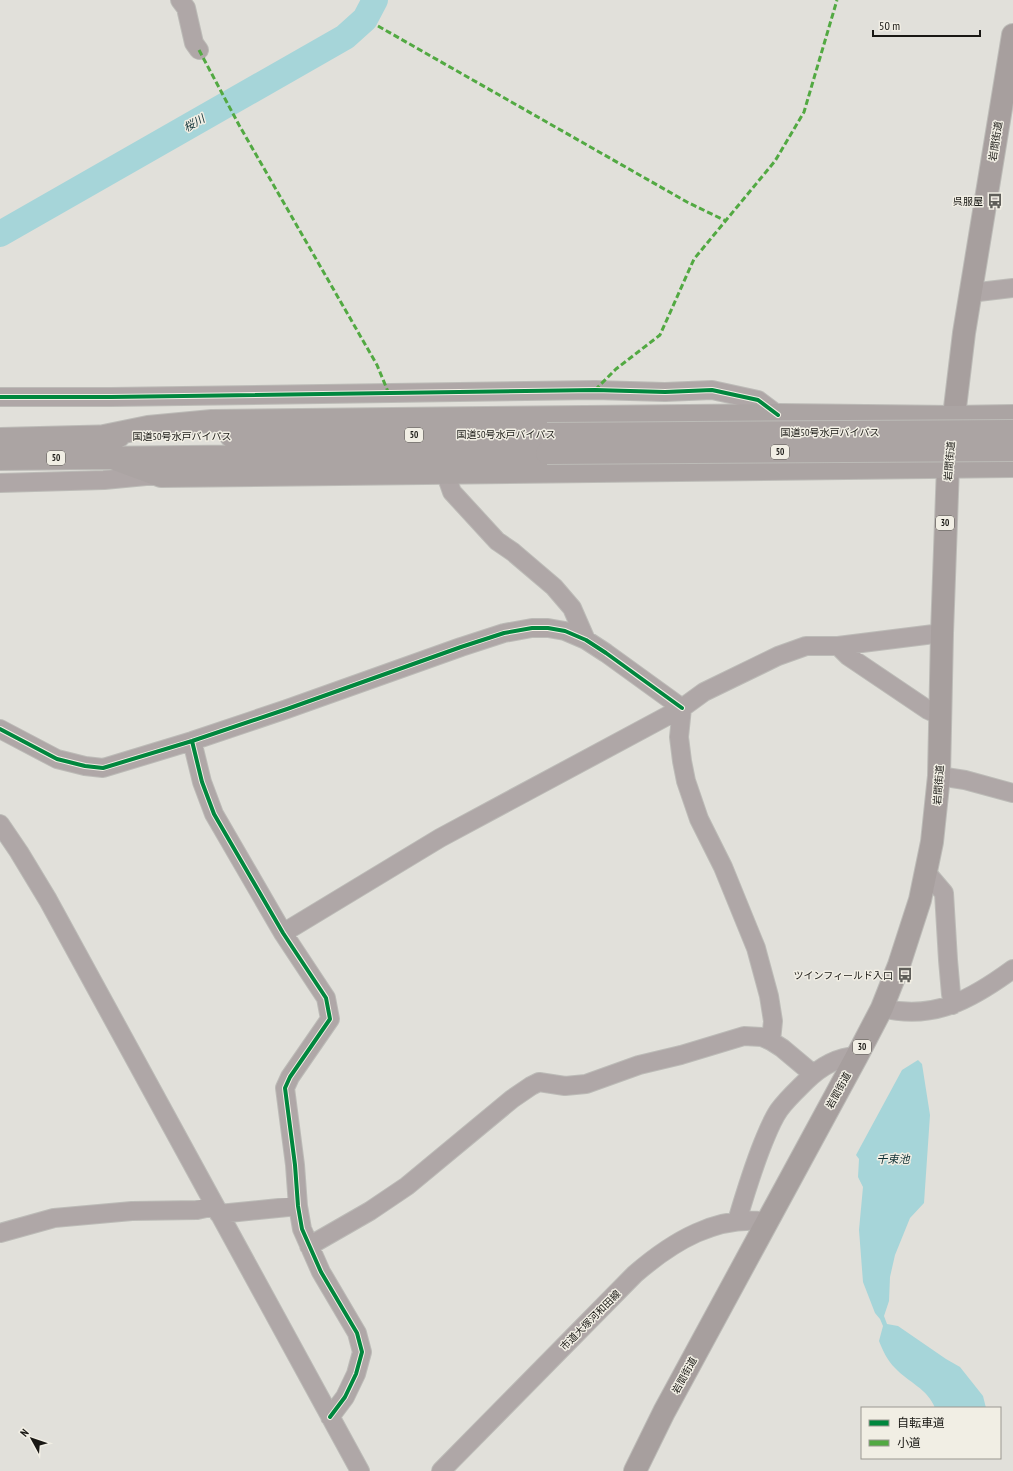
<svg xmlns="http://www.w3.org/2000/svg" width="1013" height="1471" viewBox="0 0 1013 1471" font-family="'PT Sans Narrow','Noto Sans JP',sans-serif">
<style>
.water{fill:#a6d5d9}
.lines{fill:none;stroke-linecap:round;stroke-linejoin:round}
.river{stroke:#a6d5d9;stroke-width:26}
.minor-casing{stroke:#bcbbb7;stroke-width:20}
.major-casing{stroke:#bcbbb7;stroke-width:24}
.highway-casing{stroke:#bcbbb7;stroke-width:24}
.minor{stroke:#afa7a7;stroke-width:18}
.major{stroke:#a79f9e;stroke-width:22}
.highway{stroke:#aba4a3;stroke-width:22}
.highway-bridge-casing{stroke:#bcbbb7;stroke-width:24;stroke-linecap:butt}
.highway-bridge{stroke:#aba4a3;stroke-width:22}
.quiet{stroke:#52a942;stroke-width:3;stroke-dasharray:6 3;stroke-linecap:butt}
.cycleway-casing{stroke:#f1eee4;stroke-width:6}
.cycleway{stroke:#00873e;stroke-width:4}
.labels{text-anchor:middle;stroke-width:3;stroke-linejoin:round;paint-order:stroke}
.shield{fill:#f1eee4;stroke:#5a5852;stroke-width:1}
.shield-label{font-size:9px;font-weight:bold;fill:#191814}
.street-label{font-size:10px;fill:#191814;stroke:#f1eee4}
.poi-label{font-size:10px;fill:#191814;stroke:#f1eee4;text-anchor:end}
.water-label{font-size:11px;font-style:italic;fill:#0e3035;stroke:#f1eee4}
</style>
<rect width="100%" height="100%" fill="#e1e0da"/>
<!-- water -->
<path class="water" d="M918,1060L922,1064L930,1115L924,1203L910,1218L895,1255L890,1277L889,1301L884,1316L887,1324L898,1326L946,1359L960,1367L983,1396L986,1408H935C928,1389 908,1382 895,1368C887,1360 883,1351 879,1341L883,1326L880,1319L875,1313L863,1282L859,1230L863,1187L858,1177L859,1159L856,1155L902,1070Z"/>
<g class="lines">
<!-- river -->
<path class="river" d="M0,234L345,37L365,19L375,0"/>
<!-- minor casing -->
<g class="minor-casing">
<path id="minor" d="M180,0L186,8L194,43L199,50
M970,293L1013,288
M0,397H111L595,390L665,392L712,390L758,400L778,415
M445,472L452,492L497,541L513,552L554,587L572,608L586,640
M0,483L104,480L146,476H158
M838,646L848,656L928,710L941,716
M682,708L679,737L682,761L686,781L699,819L723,867L756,948L769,996L773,1021L771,1041
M0,729L57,759L85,766L103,768L192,741L287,709L461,647L504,633L532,628H548L565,631L586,640L606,653L682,708
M192,741L202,782L214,814L283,933L326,998L330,1019L290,1077L285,1088L295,1165L298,1206L302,1229L321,1272L357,1333L362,1352L356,1374L345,1397L330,1417
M939,776L965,780L1013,793
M0,824L19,852L48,900L360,1471
M927,873L944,893L948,960L951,994L953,1005
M283,933L440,838L682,708L704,692L778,656L806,646H838L942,633
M882,1008C934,1021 972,999 1013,969
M219,1214L298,1206
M737,1221C745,1194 753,1168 763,1143C768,1131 772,1120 779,1110C787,1099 797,1090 806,1081C820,1067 837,1057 857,1056
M0,1233L54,1218L132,1211L197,1210L215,1206
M309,1246L370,1211L407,1186L512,1099L531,1086L539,1082L565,1086L586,1084L639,1065L681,1055L744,1036L762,1037L771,1041L782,1048L813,1074
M441,1471L635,1274C672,1242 717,1214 768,1222"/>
</g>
<!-- major casing -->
<g class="major-casing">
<path id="major" d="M635,1471L664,1412L857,1056L882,1008L899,965L920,900L932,842L939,776L942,633L948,466L964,333L1013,35"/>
</g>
<!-- highway casing -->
<g class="highway-casing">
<path id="highway" d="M104,436L148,427L212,421L778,415L953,417L1013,416
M231,436L547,434
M0,439L119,436
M112,458L161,476L1013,466
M0,459L547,453"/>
</g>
<!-- minor -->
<use href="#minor" class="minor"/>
<!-- major -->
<use href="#major" class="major"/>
<!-- highway -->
<use href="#highway" class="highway"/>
<!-- highway-bridge casing -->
<g class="highway-bridge-casing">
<path id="highway-bridge" d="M547,434L1013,431
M547,453L1013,450"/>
</g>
<!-- highway-bridge -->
<use href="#highway-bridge" class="highway-bridge"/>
<!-- quiet -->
<path class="quiet" d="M378,26L687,202L726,221
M199,50L239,125L377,365L389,394
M595,390L616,369L660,335L694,259L775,161L804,112L837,0"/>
<!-- cycleway casing -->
<g class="cycleway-casing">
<path id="cycleway" d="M0,397H111L595,390L665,392L712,390L758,400L778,415
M0,729L57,759L85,766L103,768L192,741L287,709L461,647L504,633L532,628H548L565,631L586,640L606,653L682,708
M192,741L202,782L214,814L283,933L326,998L330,1019L290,1077L285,1088L295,1165L298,1206L302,1229L321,1272L357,1333L362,1352L356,1374L345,1397L330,1417"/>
</g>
<!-- cycleway -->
<use href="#cycleway" class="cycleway"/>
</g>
<!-- icons -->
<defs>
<g id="bus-bare" transform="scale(1.2)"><path d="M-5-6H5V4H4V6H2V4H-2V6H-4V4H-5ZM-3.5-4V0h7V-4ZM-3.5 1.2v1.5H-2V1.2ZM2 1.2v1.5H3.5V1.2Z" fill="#5f5e59" stroke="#f1eee4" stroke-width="2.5" paint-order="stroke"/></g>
</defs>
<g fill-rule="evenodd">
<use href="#bus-bare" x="995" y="201"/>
<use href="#bus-bare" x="905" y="975"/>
</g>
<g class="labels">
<!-- shield labels -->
<g class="shield">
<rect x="405" y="428" width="18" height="14" rx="3"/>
<rect x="771" y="445" width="18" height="14" rx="3"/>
<rect x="47" y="451" width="18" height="14" rx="3"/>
<rect x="936" y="516" width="18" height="14" rx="3"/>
<rect x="853" y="1040" width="18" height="14" rx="3"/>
</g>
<g class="shield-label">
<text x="414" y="438">50</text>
<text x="780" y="455">50</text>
<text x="56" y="461">50</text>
<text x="945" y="526">30</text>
<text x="862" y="1050">30</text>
</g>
<!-- street labels -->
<g class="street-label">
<text transform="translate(995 141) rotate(-81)" y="4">岩間街道</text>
<text x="830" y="436">国道50号水戸バイパス</text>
<text x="506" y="438">国道50号水戸バイパス</text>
<text x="182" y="440">国道50号水戸バイパス</text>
<text transform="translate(949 461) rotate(-85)" y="4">岩間街道</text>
<text transform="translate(938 785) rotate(-86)" y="4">岩間街道</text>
<text transform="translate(838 1090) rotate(-61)" y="4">岩間街道</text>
<text transform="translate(590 1320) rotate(-45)" y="4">市道大塚河和田線</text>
<text transform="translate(684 1375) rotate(-61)" y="4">岩間街道</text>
</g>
<!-- poi labels -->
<g class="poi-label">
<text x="983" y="205">呉服屋</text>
<text x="893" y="979">ツインフィールド入口</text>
</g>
<!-- water labels -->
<g class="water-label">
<text transform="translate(194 123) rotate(-30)" y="4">桜川</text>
<text x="893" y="1163">千束池</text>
</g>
</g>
<!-- legend -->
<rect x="861" y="1407" width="140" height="52" fill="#f1eee4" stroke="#9b9891"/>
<rect x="869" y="1420" width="20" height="6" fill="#00873e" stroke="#9b9891"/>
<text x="897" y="1427" font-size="12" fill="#191814">自転車道</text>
<rect x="869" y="1440" width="20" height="6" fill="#52a942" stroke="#9b9891"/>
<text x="897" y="1447" font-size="12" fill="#191814">小道</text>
<!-- north arrow -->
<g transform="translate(32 1439) rotate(310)" stroke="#f1eee4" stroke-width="3" paint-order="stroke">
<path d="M0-3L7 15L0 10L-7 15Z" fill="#191814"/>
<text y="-6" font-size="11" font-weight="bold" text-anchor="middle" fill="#191814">N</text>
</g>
<!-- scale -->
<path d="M873 30v6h107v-6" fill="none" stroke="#191814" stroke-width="2"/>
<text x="879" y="30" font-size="12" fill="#191814" stroke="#f1eee4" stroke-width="3" paint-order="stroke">50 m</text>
</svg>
